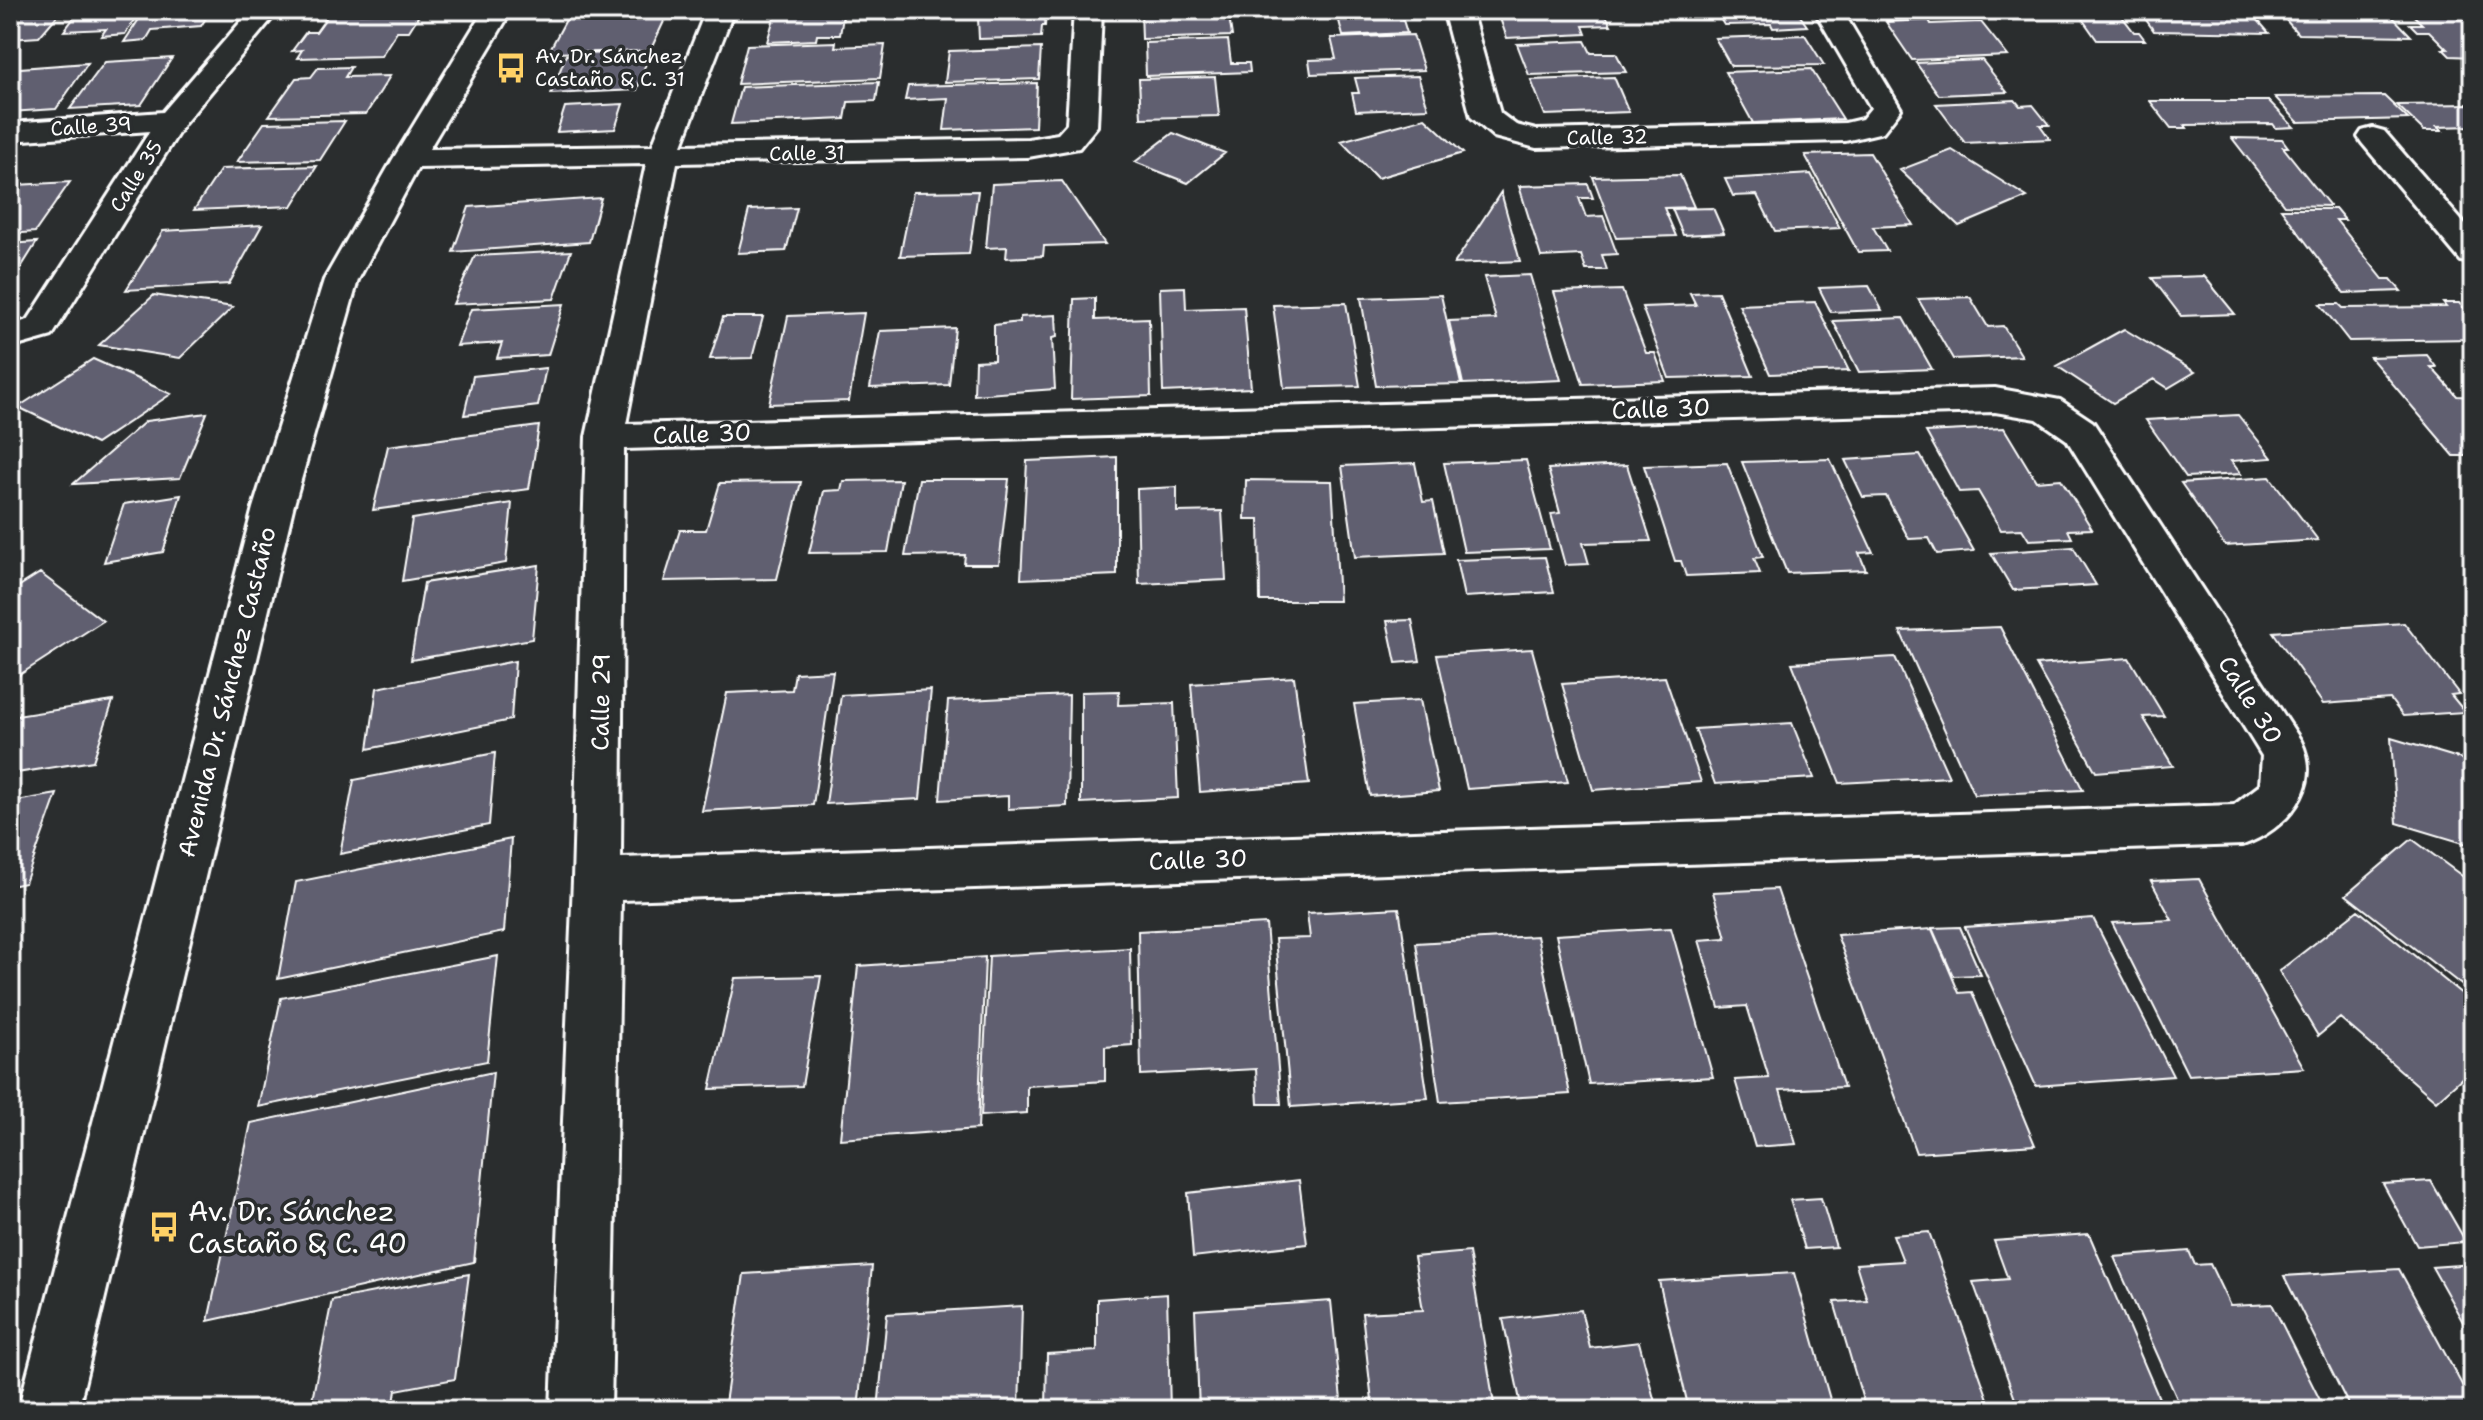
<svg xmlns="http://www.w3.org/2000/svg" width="2483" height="1420" viewBox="0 0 2483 1420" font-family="'Shantell Sans',sans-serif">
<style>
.building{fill:#615e6f;stroke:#fff;stroke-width:2}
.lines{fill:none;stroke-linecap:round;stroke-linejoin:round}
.minor-casing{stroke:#fff;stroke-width:6}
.minor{fill:#2a2d2e;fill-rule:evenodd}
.labels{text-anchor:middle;stroke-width:7;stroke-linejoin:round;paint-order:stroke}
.far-poi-label{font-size:20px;fill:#fff;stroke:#2a2d2e;text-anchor:start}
.far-street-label{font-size:20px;fill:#fff;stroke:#2a2d2e}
.street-label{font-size:24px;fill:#fff;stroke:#2a2d2e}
.near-poi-label{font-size:28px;fill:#fff;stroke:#2a2d2e;text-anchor:start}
</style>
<rect width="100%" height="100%" fill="#2a2d2e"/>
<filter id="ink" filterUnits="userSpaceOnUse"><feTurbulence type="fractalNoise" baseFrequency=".0125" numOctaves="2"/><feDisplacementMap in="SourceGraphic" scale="16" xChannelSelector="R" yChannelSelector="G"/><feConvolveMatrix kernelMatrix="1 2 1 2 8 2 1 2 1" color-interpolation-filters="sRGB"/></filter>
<g filter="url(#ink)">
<!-- building -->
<path class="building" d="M10,10H62L39,37L10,39Z
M65,10H142L125,34L101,36L106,29L64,31L76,15L60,16Z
M145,10H211L201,26L152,30L146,40L124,42Z
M844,10L840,35H817L816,40L767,42L776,11Z
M968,10H1046L1045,26H1042L1041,37L979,39L978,18H967Z
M1141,10H1228L1232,36L1142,39Z
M1329,10H1400L1407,33L1343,36L1338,17H1330Z
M1497,10H1603L1611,25L1583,26L1586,34L1507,38Z
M1715,10H1796L1807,26L1773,28L1771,24L1724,25Z
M1879,10H1997L2002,16L1886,20Z
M2076,10H2117L2134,32H2139L2145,40H2097Z
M2139,10L2250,11L2269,33L2154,31Z
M2408,10H2450L2459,18L2473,19V57L2450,56L2443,49H2447L2429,31H2417L2410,24H2422Z
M421,12L409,31H397L381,56L297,58L302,50L292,51L306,32H316L329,14Z
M2279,12L2380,16L2377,13H2389L2411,36L2298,34Z
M667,15L650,51L548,53L568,16Z
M1929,20L1931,24L1981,22L2008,56L1912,60L1886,22Z
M1413,35L1424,70L1311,74L1309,60L1336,59L1331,38Z
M1805,35L1824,65L1731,66L1715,38Z
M1228,40L1231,63H1249L1250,72L1146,76L1145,43Z
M1585,41L1591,53H1616L1626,72L1529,75L1517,44Z
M836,42L835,47L885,45L880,78L737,84L747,45Z
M1041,48L1039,79L945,82L949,51Z
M650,51L637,90L551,94L566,55Z
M172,58L141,105L70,109L105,62Z
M1982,60L2007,92L1939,95L1916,63Z
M88,63L56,109L10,112V82L20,68Z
M351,67L345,77L390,76L366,114L269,116L296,78L311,77L318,68Z
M1811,69L1843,119L1753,123L1725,72Z
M1418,76L1428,108L1356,111L1352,93H1359L1355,78Z
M1215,77L1219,116L1141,118L1139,79Z
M1614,77L1629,112L1545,115L1531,80Z
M879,82L876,101L848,102L845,119L731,124L741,87Z
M1037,83L1035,127L944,130L948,98L905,100L908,86Z
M2384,96L2408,119L2298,122L2275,97Z
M2015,100L2020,106L2033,105L2049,125H2040L2050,139L1965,143L1936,104Z
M2150,101H2269L2294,127L2276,128L2273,124L2185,125L2187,128H2171Z
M623,104L615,129L557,132L565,107Z
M2473,104V126L2437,127L2442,131H2424L2397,105Z
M1425,118L1463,153L1377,178L1341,141Z
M345,121L320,160L237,162L264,123Z
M1173,133L1225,153L1188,183L1135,162Z
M2232,138L2282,139L2288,147H2283L2330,206L2284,205Z
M1952,150L2027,197L1959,226L1900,170Z
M1870,153L1913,225L1873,227L1887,251L1858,252L1805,155Z
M317,166L292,206L194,210L221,169Z
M1811,174L1840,228L1775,231L1757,195L1733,196L1725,179Z
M1680,175L1694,207L1664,208L1676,236L1616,238L1593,177Z
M1062,181L1105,244L1044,246L1043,256L1006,258L1007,247L986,248L992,184Z
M70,182L35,232L10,234V194L16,185Z
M1588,184L1593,198H1579L1586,217L1603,216L1617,254L1602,255L1607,270H1586L1581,255L1541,257L1519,186Z
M978,191L969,254L900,256L913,192Z
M1501,192L1520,261L1454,264Z
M601,198L589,242L453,252L469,207Z
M797,208L786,251L738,253L749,210Z
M1713,208L1724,233L1683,235L1672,209Z
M2281,209H2336L2345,220H2336L2383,279H2391L2401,291L2344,293Z
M262,225L229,284L126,290L163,231Z
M37,242L10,285V244Z
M571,251L554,299L453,304L475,256Z
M1530,275L1561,380L1463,384L1449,321L1496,319L1484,277Z
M2204,276L2235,314L2181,316L2152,278Z
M1869,286L1882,310L1831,312L1819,288Z
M1185,287L1186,309L1244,307L1251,388L1163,392L1160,288Z
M1622,290L1646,353H1655L1665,381L1583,384L1554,292Z
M1718,292L1753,376L1669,378L1642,307L1696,305L1690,293Z
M154,295L233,307L180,358L99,345Z
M1441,295L1461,384L1376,386L1361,298Z
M1970,297L1988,327L2003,326L2022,356L1953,359L1918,299Z
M1095,298V320L1149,318L1151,396L1071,399L1074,299Z
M1815,302L1849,371L1770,374L1739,305Z
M1346,303L1360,386L1284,388L1273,305Z
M2443,303H2459L2473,318V339L2349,341L2320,304H2339L2343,308L2446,307Z
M564,304L548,355L497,358L502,343L457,346L471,309Z
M864,313L849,401L769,404L788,316Z
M1056,315L1057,337L1052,338L1055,389L974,395L975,361L994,360V325L1020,322V317Z
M723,317H763L752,358L710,359Z
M1903,318L1932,369L1859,372L1833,321Z
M955,328L949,385L870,388L880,331Z
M2124,329L2195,372L2168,388L2154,379L2113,403L2057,366Z
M2427,355L2436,367H2431L2457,396L2473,397V409H2470L2473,413V456H2454L2370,357Z
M93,359L171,394L96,444L18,407Z
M546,368L538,406L464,415L473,376Z
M207,413L180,478L73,484L146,421Z
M2238,415L2272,458L2231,461L2241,474L2186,477L2146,420Z
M539,426L529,489L373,510L388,446Z
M2004,428L2036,481L2061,479L2092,529L2068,530L2072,538L2029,540L2022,529L2001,530L1978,491L1959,492L1926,432Z
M1920,455L1974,551L1937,554L1929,538L1909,539L1886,496L1863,497L1845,460Z
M1117,457V575L1021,579L1027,461Z
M1830,459L1873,552L1859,553L1866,570L1787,573L1742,462Z
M1526,460L1550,549L1464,552L1444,463Z
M1415,463L1423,502L1433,501L1444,553L1355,557L1342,466Z
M1727,463L1763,557L1754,558L1760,573L1686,576L1681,561H1675L1644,466Z
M1627,465L1651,541L1583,543L1589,564L1565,565L1551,514L1560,513L1548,469Z
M2270,477L2318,540L2225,546L2181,483Z
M919,479H1009L999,564H964L965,555L905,556Z
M901,480L888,552L809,553L824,491L841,490L843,481Z
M1246,480L1332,481L1339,601H1260L1259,519H1245Z
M801,482L777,579L664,581L680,530H706L720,483Z
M1177,487V512L1222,511L1226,580L1139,584L1137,489Z
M181,495L163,552L104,562L124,504Z
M512,503L506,563L402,581L412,519Z
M2073,547L2096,585L2013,590L1991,553Z
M1545,557L1554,592L1464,597L1456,560Z
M539,565L532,639L411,660L424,583Z
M40,573L103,621L10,681V592Z
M1412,620L1420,661L1396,663L1387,621Z
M2404,623L2459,694L2451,695L2465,712L2403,716L2390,699L2323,704L2273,632Z
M2000,627L2083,790L1974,795L1900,631Z
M1532,649L1568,782L1467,789L1437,655Z
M1895,657L1949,777L1840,783L1792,663Z
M2129,658L2164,716L2143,717L2173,766L2096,772L2036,665Z
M515,661L511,720L368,749L377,688Z
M833,671L813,805L702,811L727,693L792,690L795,673Z
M1294,677L1309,784L1200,792L1191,684Z
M1665,677L1701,782L1593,790L1562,684Z
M931,690L920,799L826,804L841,695Z
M1119,691L1118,705L1174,703L1178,798L1081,803V692Z
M1069,695L1067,806L1008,809V796L940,800L948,701Z
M1420,700L1439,791L1370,796L1354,704Z
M113,701L93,761L10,774V717Z
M1792,723L1814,778L1715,784L1695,729Z
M2391,738L2465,760L2464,763L2473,766V846L2397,823Z
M495,753L489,825L340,854L354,780Z
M57,794L25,883L10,886V802Z
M511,839L504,932L278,979L296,882Z
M2412,839L2473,884V994L2346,895Z
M2199,879L2304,1068L2188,1075L2112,923L2172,920L2151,881Z
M1777,889L1844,1087L1780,1090L1796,1144L1755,1147L1735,1080L1769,1078L1747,1006L1719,1008L1699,940L1726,938L1713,892Z
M1399,908L1428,1098L1291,1107L1275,939L1310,938L1307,913Z
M2358,910L2473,1003V1068L2436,1101L2340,1018L2318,1036L2279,971Z
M2093,918L2173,1076L2036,1086L1965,927Z
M1266,924L1281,1104H1258L1256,1069L1141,1075L1138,931Z
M1960,927L1981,975L1953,976L1932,928Z
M1671,928L1713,1077L1589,1084L1556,935Z
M1932,929L1959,993L1972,992L2035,1145L1916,1153L1837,935Z
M1537,936L1570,1094L1440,1102L1416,943Z
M1130,948L1132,1045L1105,1047V1081L1027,1086V1113L981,1116L989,956Z
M498,956L487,1061L258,1107L281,998Z
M985,957L978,1129L840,1139L858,966Z
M821,976L802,1086L710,1089L735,978Z
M493,1072L474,1262L208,1321L251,1123Z
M1299,1180L1307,1244L1193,1257L1188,1193Z
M2431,1181L2466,1242L2417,1246L2383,1184Z
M1821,1198L1836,1247L1805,1249L1790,1200Z
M1929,1232L1992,1410H1866L1834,1302L1867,1300L1856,1264L1903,1261L1893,1235Z
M2089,1234L2164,1410H2019L1973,1282L2008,1279L1994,1241Z
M2189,1251L2195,1265L2210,1264L2230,1306L2272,1304L2325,1410H2182L2114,1257Z
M1469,1252L1495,1410H1373L1362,1313L1423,1310L1414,1257Z
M2473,1264V1340L2432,1267Z
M872,1266L858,1410H724L744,1274Z
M2399,1269L2473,1405V1410H2351L2284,1276Z
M1794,1273L1833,1410H1689L1659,1281Z
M469,1274L455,1379L396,1390L393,1410H310L332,1300Z
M1167,1294L1170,1410H1046L1047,1354L1097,1351V1299Z
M1331,1301L1342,1410H1199L1195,1310Z
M1022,1306L1019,1410H878L887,1314Z
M1581,1310L1590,1348L1639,1342L1657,1410H1522L1503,1319Z"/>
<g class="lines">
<!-- minor casing -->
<g class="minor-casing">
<path id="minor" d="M251,10H279L184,124L52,336L10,348V325L28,320L150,131L10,141V123L163,112Z
M484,10H512L429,149L652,146L706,10H734L682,145L1028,139L1058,134L1067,124L1074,10H1102L1097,126L1079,148L1028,157L677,163L626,424L1995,388L2060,400L2093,422L2301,741C2324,787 2286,830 2243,845L621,900L611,1410H551L573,880L586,437L646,164L418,168L358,280L293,508L78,1410H18L253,508L324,280L393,159ZM1995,412L2037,419L2067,440L2262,756L2260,785L2234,805L621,858L624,449Z
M1443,10H1471L1500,113L1516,125L1536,130L1845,123L1862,119L1871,108L1814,10H1842L1901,109L1883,132L1845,141L1536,148L1494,137L1471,117Z
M2373,128L2384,131L2473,234V264L2461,261L2362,143L2358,137L2362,131Z"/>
</g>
<!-- minor -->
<use href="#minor" class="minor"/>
</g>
</g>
<!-- icons -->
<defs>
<g id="bus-bare" transform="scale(2.4)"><path d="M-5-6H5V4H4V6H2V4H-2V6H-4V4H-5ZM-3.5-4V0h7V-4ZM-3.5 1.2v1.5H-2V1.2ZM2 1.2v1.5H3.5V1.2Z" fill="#ffd166" stroke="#2a2d2e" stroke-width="2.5" paint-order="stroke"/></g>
</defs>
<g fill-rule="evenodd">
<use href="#bus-bare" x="511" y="68"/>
<use href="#bus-bare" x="164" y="1227"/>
</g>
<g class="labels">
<!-- far-poi labels -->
<g class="far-poi-label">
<text x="535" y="63">Av. Dr. Sánchez<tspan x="535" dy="23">Castaño &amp; C. 31</tspan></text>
</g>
<!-- far-street labels -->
<g class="far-street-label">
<text transform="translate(91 126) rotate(-4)" y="7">Calle 39</text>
<text transform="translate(1607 137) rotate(-1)" y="7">Calle 32</text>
<text transform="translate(807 153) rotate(-1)" y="7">Calle 31</text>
<text transform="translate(136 176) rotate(-58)" y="7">Calle 35</text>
</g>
<!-- street labels -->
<g class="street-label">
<text transform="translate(1661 409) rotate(-2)" y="8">Calle 30</text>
<text transform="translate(702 434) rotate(-2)" y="8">Calle 30</text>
<text transform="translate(227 692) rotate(-76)" y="8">Avenida Dr. Sánchez Castaño</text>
<text transform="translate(2250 700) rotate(58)" y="8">Calle 30</text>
<text transform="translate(601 702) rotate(-89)" y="8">Calle 29</text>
<text transform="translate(1198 860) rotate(-2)" y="8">Calle 30</text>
</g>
<!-- near-poi labels -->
<g class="near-poi-label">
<text x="188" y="1221">Av. Dr. Sánchez<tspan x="188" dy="32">Castaño &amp; C. 40</tspan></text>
</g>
</g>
<!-- margin -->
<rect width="2483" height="1420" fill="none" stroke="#2a2d2e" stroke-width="40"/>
<rect x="20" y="20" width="2443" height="1380" fill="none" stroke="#fff" stroke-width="3" filter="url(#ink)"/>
</svg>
